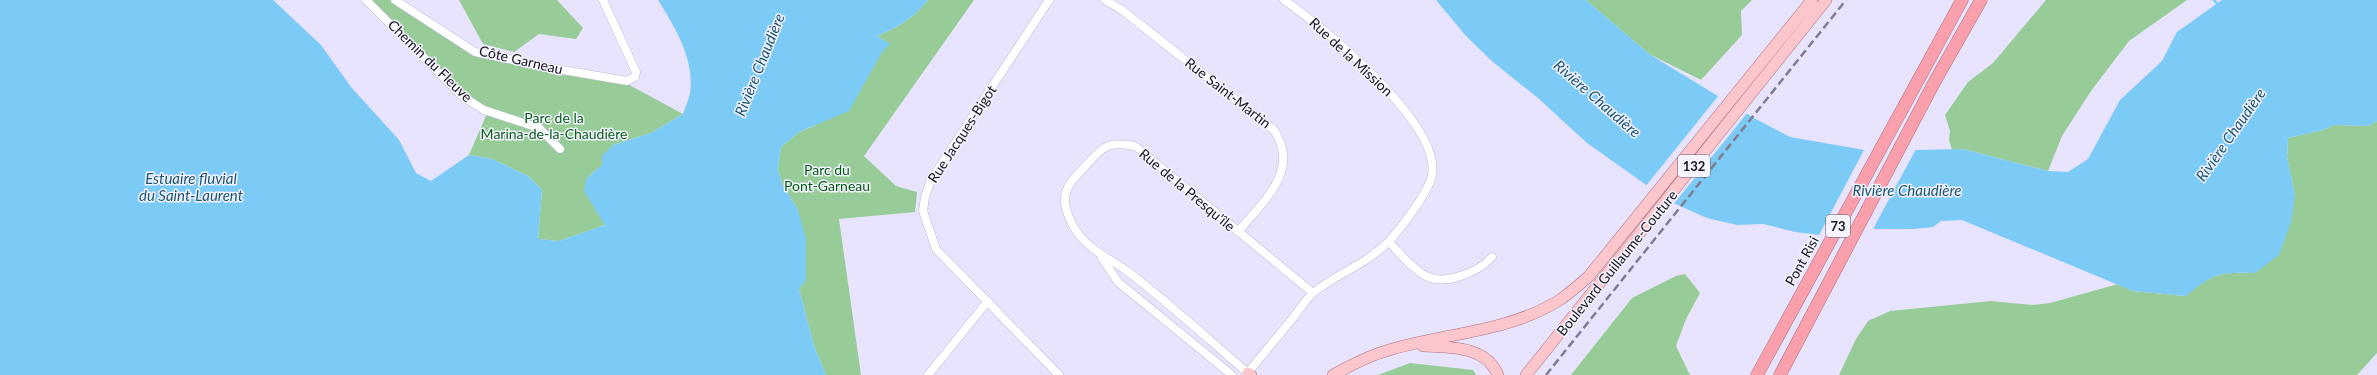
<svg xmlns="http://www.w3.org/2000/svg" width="2377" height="375" viewBox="0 0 2377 375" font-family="Lato,sans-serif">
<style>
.green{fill:#97cc98}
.water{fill:#7ccaf6}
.pier{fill:#e8e4fe}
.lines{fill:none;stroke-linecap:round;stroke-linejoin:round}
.stream{stroke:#7ccaf6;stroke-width:2.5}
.minor-casing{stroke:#bdbad2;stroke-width:9}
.major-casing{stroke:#ab707a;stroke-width:12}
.highway-casing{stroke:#ab707a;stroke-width:13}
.minor{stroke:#fff;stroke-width:8}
.major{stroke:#fcc6cd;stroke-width:11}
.highway{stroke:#faa0ac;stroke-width:12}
.rail{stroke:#7f7d8e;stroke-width:2.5;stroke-dasharray:8 4;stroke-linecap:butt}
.labels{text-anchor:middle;stroke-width:3;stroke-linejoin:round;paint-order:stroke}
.shield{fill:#f5f4fe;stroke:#5a5961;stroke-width:1}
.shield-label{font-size:13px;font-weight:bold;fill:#17161e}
.street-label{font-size:14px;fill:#17161e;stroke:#f5f4fe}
.park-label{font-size:14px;fill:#025c15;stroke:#f5f4fe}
.water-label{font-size:15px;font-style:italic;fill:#175471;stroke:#f5f4fe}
</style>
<rect width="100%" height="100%" fill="#e8e4fe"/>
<!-- green -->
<path class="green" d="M366,0H395L475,52L620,80L683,114L651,133L613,145L602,165L586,179L605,225L559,241L538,239L542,190L528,176L492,159L469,155L488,111L462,96Z
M459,0H557L583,28L576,39L539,34L514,52L483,44Z
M928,0H974L864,156L896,186L917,192L915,212L839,219L861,375H826L814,346L799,289L798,210L782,184L778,169L781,147L799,132L814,126L889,44L877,36C897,28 915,17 928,0Z
M1586,0H1752L1741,11L1742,35L1701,80L1649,54Z
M2046,0H2187L2129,41L2091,91L2062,136L2048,171L1963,149L1952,150L1949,140L1950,131L1945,115L1968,82L1993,63Z
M2377,121V353L2357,375H1839L1856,339L1868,321L1890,311L1991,301L2032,305L2050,303L2118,284L2133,291L2185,296C2214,273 2219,272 2255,273L2295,195L2287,157L2288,138L2323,130L2334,125L2368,126Z
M1685,274L1700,293L1686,319L1676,346L1690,375H1571L1632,298L1676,276Z
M1410,363L1473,370L1476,375H1378Z"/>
<!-- water -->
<path class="water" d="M0,0H273L321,45L351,87L399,140L416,173L431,181L469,155L492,159L528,176L542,190L538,239L559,241L605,225L584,191L586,179L602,165V156L613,145L651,133L683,114C685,107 689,100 690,93C695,60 675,27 658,0H928C915,17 897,28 877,36L890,44L882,52L849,111L799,132L781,147L778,169L782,184L798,210L806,239V280L799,289L814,346L826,375H0Z
M1436,0H1586L1649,54L1754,118L1790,137L1870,151L1963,149L2048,171L2068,172L2088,159L2120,100L2162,61L2177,32L2222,0H2377V121L2368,126L2334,125L2323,130L2288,138L2287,157L2295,195L2291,222L2279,255L2255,273C2219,272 2214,273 2186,296L2133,291L1962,220L1941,221L1933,227L1914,229H1870L1827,236L1796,232L1763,224L1737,225L1707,218L1669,201L1587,143L1538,98L1493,62L1466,36Z"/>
<!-- pier -->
<path class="pier" d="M1719,95L1748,112L1673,205L1667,203L1645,187Z
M1865,148L1916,149L1872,231L1850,236L1818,237Z"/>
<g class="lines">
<!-- stream -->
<path class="stream" d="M2214,0L2219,6"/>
<!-- minor casing -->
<g class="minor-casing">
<path id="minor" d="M366,0L462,96L484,110L539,128L560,149
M395,0L475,52L551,68L627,81L635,77L636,72L603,0
M1049,0L931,180L925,197L923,211L936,249L1059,375
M1105,0L1122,10L1274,130C1301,171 1263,201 1238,232
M1389,242C1400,253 1411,268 1426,276C1444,286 1479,272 1492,257
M1102,258L1118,282L1232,375
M1248,373C1208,339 1169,303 1127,271C1110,259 1092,251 1079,235C1072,226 1064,209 1065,198C1066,183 1079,174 1088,163C1104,145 1111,141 1135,146L1313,293
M928,375L988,301
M1246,375C1261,356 1277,338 1292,319C1299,311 1305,300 1313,293C1336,274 1367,264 1388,242C1400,230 1430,190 1432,175C1441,123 1323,27 1284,0"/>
</g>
<!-- major casing -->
<g class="major-casing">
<path id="major" d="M1423,346C1450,347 1486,346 1498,375
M1248,373L1251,375
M1333,375C1350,366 1367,356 1386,351C1442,333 1506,333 1558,301C1569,294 1579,285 1589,276L1812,0
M1526,375L1826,0"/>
</g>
<!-- highway casing -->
<g class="highway-casing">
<path id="highway" d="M1757,375L1962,0
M1780,375L1935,81L1981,0"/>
</g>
<!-- minor -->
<use href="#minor" class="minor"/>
<!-- major -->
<use href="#major" class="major"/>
<!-- highway -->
<use href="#highway" class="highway"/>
<!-- rail -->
<path class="rail" d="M1546,375L1846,0"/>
</g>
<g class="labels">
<!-- shield labels -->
<g class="shield">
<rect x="1678" y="155" width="32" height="22" rx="3"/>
<rect x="1826" y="215" width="24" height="22" rx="3"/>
</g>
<g class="shield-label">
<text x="1694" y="171">132</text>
<text x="1838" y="231">73</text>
</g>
<!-- street labels -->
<g class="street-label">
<text transform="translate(1351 57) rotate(43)" y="5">Rue de la Mission</text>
<text transform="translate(521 60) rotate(13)" y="5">Côte Garneau</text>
<text transform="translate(430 61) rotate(44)" y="5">Chemin du Fleuve</text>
<text transform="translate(1228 93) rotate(38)" y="5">Rue Saint-Martin</text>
<text transform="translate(962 134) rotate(-57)" y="5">Rue Jacques-Bigot</text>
<text transform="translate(1187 190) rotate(40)" y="5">Rue de la Presqu'île</text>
<text transform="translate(1802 261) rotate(-61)" y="5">Pont Risi</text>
<text transform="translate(1617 263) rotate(-51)" y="5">Boulevard Guillaume-Couture</text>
</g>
<!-- park labels -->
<g class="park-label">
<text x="554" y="123">Parc de la<tspan x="554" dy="16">Marina-de-la-Chaudière</tspan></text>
<text x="827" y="175">Parc du<tspan x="827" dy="16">Pont-Garneau</tspan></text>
</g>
<!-- water labels -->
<g class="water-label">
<text transform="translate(760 65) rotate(-68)" y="5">Rivière Chaudière</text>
<text transform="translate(1597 99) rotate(41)" y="5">Rivière Chaudière</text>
<text transform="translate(2231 135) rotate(-55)" y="5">Rivière Chaudière</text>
<text x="191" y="184">Estuaire fluvial<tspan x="191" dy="17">du Saint-Laurent</tspan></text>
<text x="1907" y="196">Rivière Chaudière</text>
</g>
</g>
</svg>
